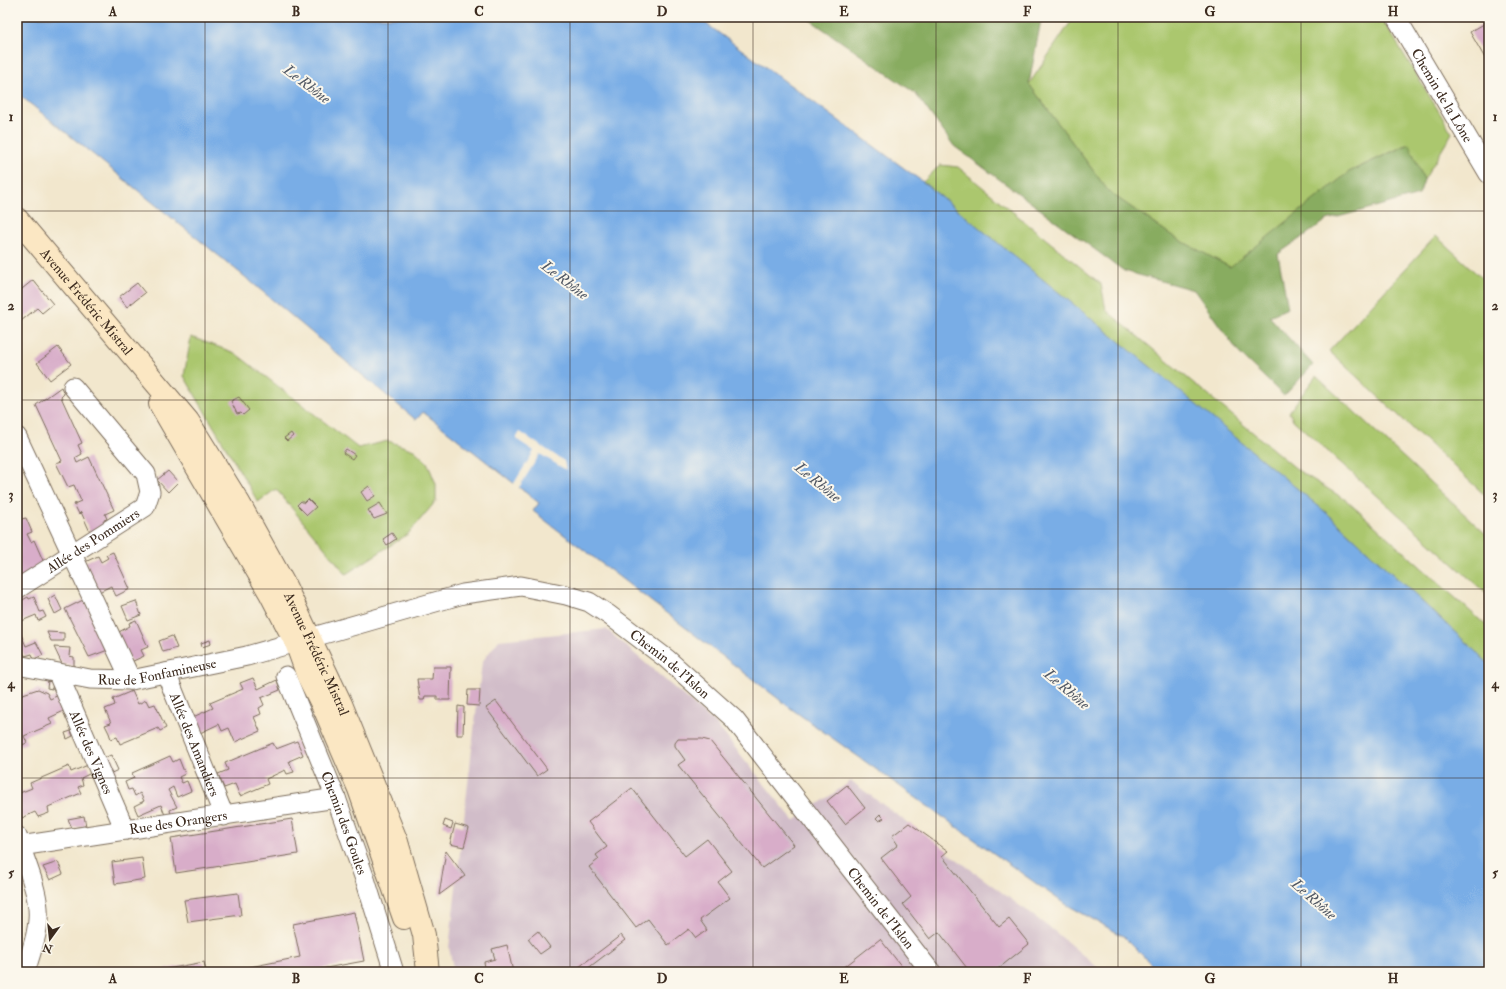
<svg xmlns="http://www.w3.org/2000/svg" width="1506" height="989" viewBox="0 0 1506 989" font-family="'IM FELL Double Pica',serif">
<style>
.industrial{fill:#d1bdc9}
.green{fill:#abc76e;stroke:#737846}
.forest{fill:#88ac61;stroke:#626b40}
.water{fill:#79ade6;stroke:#5a6c82}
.pier{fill:#f2e7cd}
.building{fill:#d8adc9}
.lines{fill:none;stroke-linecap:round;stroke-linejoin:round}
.minor-casing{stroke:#7b6c5b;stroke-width:21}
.secondary-casing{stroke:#7b6c5b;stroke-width:24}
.minor{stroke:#fff;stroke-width:19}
.secondary{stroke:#fbe7c3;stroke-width:22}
.grid{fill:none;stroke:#3b2a1e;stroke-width:1;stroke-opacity:0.55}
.labels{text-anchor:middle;stroke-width:4;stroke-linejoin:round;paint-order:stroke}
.street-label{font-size:14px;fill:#3b2a1e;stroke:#fbf7ec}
.water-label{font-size:15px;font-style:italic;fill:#515864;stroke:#fbf7ec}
.neatline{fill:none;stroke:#3b2a1e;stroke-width:1.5}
.grid-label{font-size:13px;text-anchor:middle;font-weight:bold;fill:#3b2a1e}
</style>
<rect width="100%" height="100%" fill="#fbf7ec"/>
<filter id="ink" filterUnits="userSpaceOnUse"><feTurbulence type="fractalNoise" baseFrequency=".025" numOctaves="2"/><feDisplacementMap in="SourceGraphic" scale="8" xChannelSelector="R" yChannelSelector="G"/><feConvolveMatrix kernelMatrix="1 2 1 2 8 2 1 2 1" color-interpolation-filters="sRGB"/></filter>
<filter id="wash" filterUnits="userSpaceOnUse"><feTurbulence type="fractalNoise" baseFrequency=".012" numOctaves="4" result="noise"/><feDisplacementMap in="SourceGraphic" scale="16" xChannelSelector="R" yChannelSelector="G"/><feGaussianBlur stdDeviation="0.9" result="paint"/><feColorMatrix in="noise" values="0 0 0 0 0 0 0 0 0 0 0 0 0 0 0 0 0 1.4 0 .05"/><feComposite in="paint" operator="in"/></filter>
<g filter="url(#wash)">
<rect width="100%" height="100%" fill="#f2e7cd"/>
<!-- industrial -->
<path class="industrial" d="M606,629L716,724L794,821L851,781L1054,931L1103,972H454L449,948L482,662L499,640Z"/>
<!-- green -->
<path class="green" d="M1074,17H1381L1452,133L1424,180L1408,144L1349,172L1231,268L1174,237L1109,192L1029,84Z
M940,165L958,167L1101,284L1106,310L1299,471L1346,500L1489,628V664L1329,515L923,182Z
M1436,236L1489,285V499L1329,351Z
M191,337L235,353L358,448L388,441L414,450L427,462L436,484V501L408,534L346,574L276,489L258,502L184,376Z
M1316,376L1489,537V596L1293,420L1289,412Z"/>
<!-- forest -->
<path class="forest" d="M806,17H1040L1041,20L1029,84L1109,192L1174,237L1230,267L1349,172L1409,144L1424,180L1419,195L1327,220L1278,254L1288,308L1269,316L1313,365L1284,396L1240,354L1194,290L1124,271L954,146L915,93Z"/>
<!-- water -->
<path class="water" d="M17,17H697L923,182L1158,373L1329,515L1489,664V972H1159L1123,936L1062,902L793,710L533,511L539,503L423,412L416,420L250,281L17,93Z"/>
<!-- pier -->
<path class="pier" d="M520,432L564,461L566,470L540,454L518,489L513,485L534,451L516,439Z"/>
<g id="blocks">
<!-- building -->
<path class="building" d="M1489,21V58L1486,60L1470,32Z
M33,280L53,304L42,313L37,308L21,321L17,315V293Z
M137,283L145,293L127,307L119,297Z
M58,347L71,364L50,380L37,363Z
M61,387L64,394L61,397L82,443L78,445L82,454L75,458L77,463L89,457L114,510L105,514L107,519L104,520L106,526L91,534L81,512L79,514L74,504L81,501L74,485L68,487L56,463L62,461L36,405Z
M239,397L249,410L243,415L241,413L237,414L231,401Z
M291,433L293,436L287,441L284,438Z
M346,449L355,455L352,459L343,453Z
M168,471L178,482L168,492L157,480Z
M369,486L375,496L367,501L361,492Z
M308,499L316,507L307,515L297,505L301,501L304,503Z
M380,503L387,514L374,519L368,510Z
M26,518L32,532L27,534L31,542L34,540L45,565L17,584V520Z
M392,533L396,539L387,545L383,539Z
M113,552L130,589L116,596L111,586L99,592L85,562L98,556L101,562L108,558L106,555Z
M55,595L62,610L55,614L48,599Z
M28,597L29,599L34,597L40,612L43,611L46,617L38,621L36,615L17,623V603Z
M85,599L108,650L89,657L65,609Z
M136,601L141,615L128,620L122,606Z
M136,620L148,647L141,650L144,656L131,662L117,633L130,626L129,623Z
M17,625L26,646L36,642L43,655L34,659L32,654L25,656L21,649L17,651Z
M47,632L64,633V641H51Z
M172,636L177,648L163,652L159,641Z
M210,640L211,644L202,647L201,643Z
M54,647L70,648L69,656L74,657V666L62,664Z
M433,667H451L450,700H437V696H425L424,700H420L417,679H432Z
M253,678L258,689L277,680L280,690L261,698L264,705L259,708L261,714L254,717L260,731L235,742L229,728L222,731L219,724L200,733L193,717L213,708L210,703L243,689L240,683Z
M48,681L53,682L52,689L47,688Z
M38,689L47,693L50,699L59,695L66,710L49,718L52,724L24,736L27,743L17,747V706L20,705L17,696Z
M468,690H480L479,706L467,705Z
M132,691L138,704L146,700L149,706L155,704L166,728L160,731L158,728L120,744L117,737L111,739L109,733L105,725L111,723L105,709L115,705L113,699Z
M496,701L547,769L537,776L486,708Z
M458,706L464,707L463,735H457Z
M71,731L73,736L67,739L65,733Z
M678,739H702L710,741L794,845L762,868L678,765L685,760L675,746V743Z
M297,741L303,755L289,761L294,772L287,774L285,770L266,779L268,784L240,796L235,784L224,788L218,774L228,770L225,763L273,743L276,749Z
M111,755L118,770L105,776L99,760Z
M170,756L173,762L179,759L185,774L179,777L182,783L187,781L191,791L177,797L173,787L168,790L177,807L170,810L171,814L165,815L161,805L138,815L134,806L144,801L140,793L135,796L132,789L128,790L125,782L134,778L132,773Z
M88,765L91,773L81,778L83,785L78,787L81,793L48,807L49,813L38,817L35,812L22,818L17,806L19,804L17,794L32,788L30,783L69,766L71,772Z
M847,785L865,808L845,824L827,801Z
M632,788L685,856L707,839L732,871L718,882L730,898L700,920L707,930L696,938L689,929L668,945L648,919L636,928L589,867L599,859L596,855L607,847L588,822Z
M880,814L884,818L879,821L876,818Z
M84,816L86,826L72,828L68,819Z
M292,819L298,854L176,873L171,838Z
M445,820L453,823L451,829L443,826Z
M909,823L948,851L942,856L999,927L1009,919L1029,944L994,972H970L939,932L930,939L903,904L911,897L881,858L898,845L892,836Z
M455,824L469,828L464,847L450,844Z
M446,851L465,876L439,895Z
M142,858L145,879L115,884L112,862Z
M58,862L63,874L50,880L43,867Z
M238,893L241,915L188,922L184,900Z
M354,912L364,961L304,972H246L245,968L300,957L293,924Z
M538,931L550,947L540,954L528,939Z
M621,935L625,940L583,972L579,967Z
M880,939L906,972H838Z
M507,945L513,972H486L484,962L495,959L492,949Z
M204,962L206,972H156V971Z"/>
</g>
</g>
<g filter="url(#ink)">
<use href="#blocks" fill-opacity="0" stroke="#7b6c5b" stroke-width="1"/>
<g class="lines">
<!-- minor casing -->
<g class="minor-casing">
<g id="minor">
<path id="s1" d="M1396,17L1489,174"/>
<path d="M17,437L131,680"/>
<path id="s2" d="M17,589L145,507L150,492L146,474L73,387"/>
<path id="s3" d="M17,665L90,679L131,680L247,656L463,594L521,586L566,595L589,602L609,615L667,659L734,719L931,972"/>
<path id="s4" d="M166,673L224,816"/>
<path id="s5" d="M58,674L125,830"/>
<path id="s6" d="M286,676L336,798L366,882L394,972"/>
<path d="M17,836C24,859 36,884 38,908C40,929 31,952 25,972"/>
<path id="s7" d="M20,846L336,798"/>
</g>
</g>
<!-- secondary casing -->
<g class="secondary-casing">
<g id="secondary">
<path id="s8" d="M17,219L188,421L239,503L284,584L341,704L397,842L424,935L428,972"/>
<path d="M160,404L270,593L296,643L308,676L324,708L359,789L404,918"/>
</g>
</g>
<!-- minor -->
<use href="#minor" class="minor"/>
<!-- secondary -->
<use href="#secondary" class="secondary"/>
</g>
</g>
<!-- grid -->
<path class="grid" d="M205,17V972M388,17V972M570,17V972M753,17V972M936,17V972M1118,17V972M1301,17V972M17,211H1489M17,400H1489M17,589H1489M17,778H1489"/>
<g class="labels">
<!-- street labels -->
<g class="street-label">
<text dy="5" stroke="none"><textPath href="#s1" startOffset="91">Chemin de la Lône</textPath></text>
<text dy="5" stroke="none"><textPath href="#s8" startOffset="108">Avenue Frédéric Mistral</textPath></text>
<text dy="5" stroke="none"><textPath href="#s2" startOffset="90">Allée des Pommiers</textPath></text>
<text dy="5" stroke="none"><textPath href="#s8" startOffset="531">Avenue Frédéric Mistral</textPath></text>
<text dy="5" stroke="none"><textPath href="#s3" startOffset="689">Chemin de l'Islon</textPath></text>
<text dy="5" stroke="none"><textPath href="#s3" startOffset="142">Rue de Fonfamineuse</textPath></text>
<text dy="5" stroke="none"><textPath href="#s4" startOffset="77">Allée des Amandiers</textPath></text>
<text dy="5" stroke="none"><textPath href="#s5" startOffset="85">Allée des Vignes</textPath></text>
<text dy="5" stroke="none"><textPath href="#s7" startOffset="160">Rue des Orangers</textPath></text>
<text dy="5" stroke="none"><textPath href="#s6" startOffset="158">Chemin des Goules</textPath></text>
<text dy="5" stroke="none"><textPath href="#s3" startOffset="1013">Chemin de l'Islon</textPath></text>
</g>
<!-- water labels -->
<g class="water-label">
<text transform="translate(307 84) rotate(37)" y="5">Le Rhône</text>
<text transform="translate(565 280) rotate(37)" y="5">Le Rhône</text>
<text transform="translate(818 482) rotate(39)" y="5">Le Rhône</text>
<text transform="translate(1067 689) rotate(40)" y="5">Le Rhône</text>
<text transform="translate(1314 899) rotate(41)" y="5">Le Rhône</text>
</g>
</g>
<!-- margin -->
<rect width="1506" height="989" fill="none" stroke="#fbf7ec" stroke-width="44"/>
<!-- north arrow -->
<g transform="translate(50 939) rotate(195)" stroke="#fbf7ec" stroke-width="3" paint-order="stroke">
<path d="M0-3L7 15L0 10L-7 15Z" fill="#3b2a1e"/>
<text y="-6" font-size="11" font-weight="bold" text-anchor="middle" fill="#3b2a1e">N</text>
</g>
<rect x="22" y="22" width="1462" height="945" class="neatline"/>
<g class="grid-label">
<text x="113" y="16">A</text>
<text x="296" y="16">B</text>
<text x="479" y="16">C</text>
<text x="662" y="16">D</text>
<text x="844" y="16">E</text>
<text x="1027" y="16">F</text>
<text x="1210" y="16">G</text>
<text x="1393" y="16">H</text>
<text x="11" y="121">1</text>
<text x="1495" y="121">1</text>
<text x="11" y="310">2</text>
<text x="1495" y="310">2</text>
<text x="11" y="499">3</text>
<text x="1495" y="499">3</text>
<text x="11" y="688">4</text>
<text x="1495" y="688">4</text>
<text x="11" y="877">5</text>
<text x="1495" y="877">5</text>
<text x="113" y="983">A</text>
<text x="296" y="983">B</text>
<text x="479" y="983">C</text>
<text x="662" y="983">D</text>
<text x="844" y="983">E</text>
<text x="1027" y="983">F</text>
<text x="1210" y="983">G</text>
<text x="1393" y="983">H</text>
</g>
</svg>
